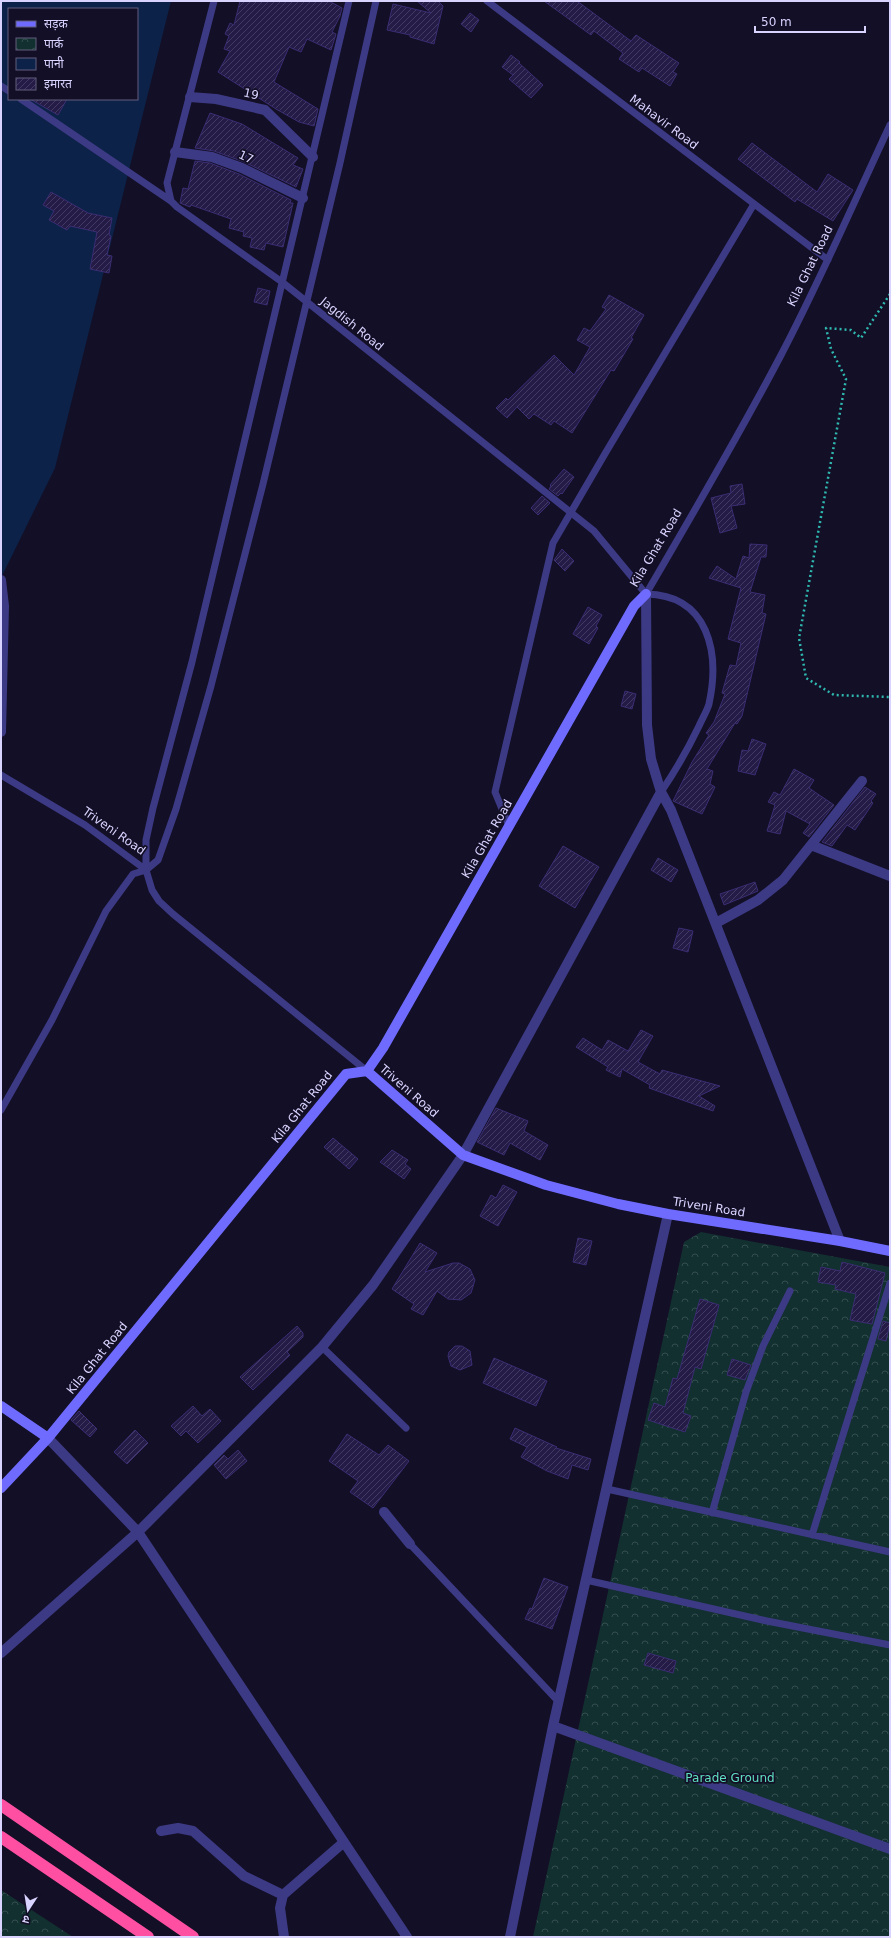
<svg xmlns="http://www.w3.org/2000/svg" width="891" height="1938" viewBox="0 0 891 1938" font-family="'DejaVu Sans','Noto Sans Devanagari',sans-serif">
<style>
.park{fill:url(#park-crowns)}
.water{fill:#0c2248;fill-rule:evenodd}
.building{fill:url(#building-hatch);stroke:#3b2d73}
.lines{fill:none;stroke-linecap:round;stroke-linejoin:round}
.path{stroke:#2fb8b0;stroke-width:2.5;stroke-dasharray:2 3;stroke-linecap:butt}
.lane{stroke:#3d3a85;stroke-width:7}
.street{stroke:#3d3a85;stroke-width:10}
.secondary{stroke:#6f6bff;stroke-width:10}
.highway{stroke:#ff4fa3;stroke-width:12}
.labels{text-anchor:middle;stroke-width:3.5;stroke-linejoin:round;paint-order:stroke}
.street-label{font-size:12px;fill:#d9d4ff;stroke:#130f26}
.park-label{font-size:12px;fill:#5fe0c0;stroke:#130f26}
</style>
<defs>
<pattern id="park-crowns" width="20" height="18" patternUnits="userSpaceOnUse"><rect width="20" height="18" fill="#12302f"/><path d="M2 6a3 3 0 1 1 6 0M12 15a3 3 0 1 1 6 0" fill="none" stroke="#344d4e"/></pattern>
<pattern id="building-hatch" width="6" height="6" patternUnits="userSpaceOnUse"><rect width="6" height="6" fill="#241b47"/><path d="M-1 1l2-2M0 6l6-6M5 7l2-2" fill="none" stroke="#433b63"/></pattern>
</defs>
<rect width="100%" height="100%" fill="#130f26"/>
<!-- park -->
<path class="park" d="M701,1232L890,1267V1937H533L684,1242Z
M1,1890L73,1937H1Z"/>
<!-- water -->
<path class="water" d="M1,1H171L55,468L1,578ZM9,9H137V99H9Z"/>
<!-- building -->
<path class="building" d="M240,1H329L342,8L340,16L332,32L336,34L331,50L307,39L301,52L289,47L274,82L318,109L314,126L299,122L276,109L218,72L230,51L224,49L229,36L225,34L230,23L234,25Z
M417,1H438L443,6L434,44L410,37V35L387,30L393,4L431,13Z
M544,1H577L631,41L636,35L679,63L673,72L677,74L670,86L642,68L639,72L619,59L623,53L594,31L591,35Z
M470,13L479,20L471,32L461,24Z
M511,55L520,62L519,63L543,85L531,98L509,79L513,75L502,67Z
M30,99H67L58,115Z
M210,113L242,124L298,158L293,165L303,169L296,187L244,162L214,151L195,148Z
M752,143L817,192L828,174L853,190L833,221L797,199L795,202L738,159Z
M195,161L210,163L239,174L291,200L290,203H293L283,247L266,243L264,250L250,247L252,238L243,236L244,232L229,228L231,219L191,205L190,207L180,203L183,188L188,189Z
M51,192L88,213L112,218L109,235L111,236L107,255L112,256L109,273L90,269L97,232L70,226L67,230L49,220L54,211L43,205Z
M258,288L270,291L267,305L254,302Z
M609,295L644,315L631,338L633,339L614,371L611,370L572,433L554,421L551,425L534,414L529,419L517,407L507,418L496,408L506,398L508,400L554,355L574,375L590,347L577,340L584,328L590,331L606,309L602,307Z
M564,469L574,477L562,494L561,493L558,496L549,489L551,486L550,485Z
M742,484L745,504L731,506L737,528L720,533L711,498L731,493L730,486Z
M542,496L550,503L538,515L531,508Z
M750,544L767,545L766,557H761L750,592L765,595L762,613L766,614L742,716L737,724L735,723L707,769L713,771L710,784L715,787L702,814L673,801L692,762L709,735L706,733L714,722L725,694L722,693L730,665L736,666L741,643L728,639L741,588L709,578L717,566L736,579L743,556L749,558Z
M562,549L574,561L565,571L554,560Z
M588,607L602,615L596,626L598,628L589,644L573,634Z
M625,691L636,694L632,709L621,706Z
M752,739L766,744L755,775L738,771L742,750L748,751Z
M794,769L814,780L809,788L834,805L809,837L803,833L810,824L786,811L780,834L767,831L775,805L768,802L774,792L780,795Z
M865,787L876,794L871,801L873,803L855,830L847,825L832,846L822,842Z
M563,846L599,867L575,908L539,886Z
M658,858L678,870L671,882L651,870Z
M755,882L758,891L724,905L720,894Z
M679,928L693,931L688,952L673,948Z
M641,1030L653,1036L638,1062L660,1074L662,1070L720,1086L699,1096L715,1106L713,1111L649,1088L650,1085L622,1069L620,1077L606,1070L608,1067L576,1047L583,1038L602,1050L608,1040L628,1051Z
M496,1108L528,1121L524,1131L548,1145L540,1160L510,1143L504,1155L477,1142Z
M333,1138L358,1159L349,1169L324,1147Z
M392,1150L408,1160L405,1164L411,1169L404,1179L380,1162Z
M503,1185L517,1192L498,1226L480,1216L491,1195L496,1198Z
M578,1238L592,1241L586,1265L573,1262Z
M420,1243L437,1253L425,1272L453,1263H459L470,1269L475,1280L471,1293L461,1300L448,1299L437,1291L423,1315L411,1309L414,1304L392,1289Z
M842,1262L885,1273L872,1324L850,1320L856,1294L835,1289L836,1285L818,1282L821,1267L840,1271Z
M700,1299L719,1305L701,1369L695,1367L683,1413L691,1416L685,1432L648,1420L654,1403L665,1407L673,1378L677,1379Z
M883,1321L890,1323L886,1341L878,1339Z
M297,1326L303,1333V1337L287,1352L290,1355L253,1390L240,1377Z
M455,1346H462L470,1351L472,1365L460,1370L451,1366L448,1356L449,1352Z
M494,1358L547,1381L536,1406L483,1383Z
M732,1359L751,1365L745,1380L727,1375Z
M193,1406L202,1416L210,1409L221,1421L198,1443L186,1431L181,1436L171,1426Z
M79,1411L97,1429L90,1437L71,1420Z
M515,1428L557,1447L556,1448L591,1459L588,1470L572,1465L568,1479L547,1471L521,1457L527,1447L510,1439Z
M135,1430L148,1443L127,1464L114,1452Z
M347,1434L379,1455L388,1445L409,1461L373,1508L350,1492L358,1481L329,1461Z
M238,1450L247,1461L226,1479L214,1465L224,1455L228,1459Z
M544,1578L568,1587L552,1629L525,1619L530,1608L532,1609Z
M648,1653L676,1661L673,1673L644,1665Z"/>
<g class="lines">
<!-- path -->
<path class="path" d="M890,294L861,338L851,330L826,328L831,349L846,379L799,638L806,678L834,695L890,697"/>
<!-- lane -->
<path class="lane" d="M487,1L828,260
M1,86L9,91
M21,99L171,201L177,207L282,282L594,531L646,594
M171,201L167,183L214,1
M646,594C692,515 738,437 780,357C820,281 854,202 890,125
M646,594C709,595 720,653 709,704C707,711 702,719 699,726C688,749 676,770 661,792
M1,775L85,825L146,870L152,890L159,901L173,914L367,1071
M509,826L495,792L553,543L606,452L754,204
M146,870V840L153,808L192,662L349,1
M1,1110L52,1020L106,911L133,874L146,870L158,860L176,809L211,686L263,484L340,163L376,1
M322,1347L406,1428
M607,1489L890,1552
M712,1513L746,1392L763,1346L790,1291
M812,1535L890,1283
M410,1544L559,1702
M586,1580L767,1621L890,1645"/>
<!-- street -->
<path class="street" d="M190,97L216,99L265,110L313,157
M175,152L212,157L242,168L303,198
M1,580L4,606L1,732
M646,594L647,725L651,759L661,792L671,810L840,1241
M811,845L890,876
M716,923L758,900L783,880L862,781
M48,1438L138,1532L407,1937
M384,1512L410,1544
M1,1653L138,1532L322,1347L373,1285L463,1155L661,792
M553,1726L890,1849
M161,1831L178,1828L193,1831L244,1876L283,1895
M284,1937L280,1908L283,1895L344,1842
M510,1937L553,1726L668,1214"/>
<!-- secondary -->
<path class="secondary" d="M367,1071L463,1155L546,1185L618,1204L668,1214L840,1241L890,1251
M1,1406L48,1438
M1,1488L48,1438L346,1074L367,1071L383,1048L634,606L646,594"/>
<!-- highway -->
<path class="highway" d="M1,1805L193,1937
M1,1837L148,1937"/>
</g>
<g class="labels">
<!-- street labels -->
<g class="street-label">
<text transform="translate(251 94) rotate(12)" y="4">19</text>
<text transform="translate(664 122) rotate(37)" y="4">Mahavir Road</text>
<text transform="translate(246 157) rotate(24)" y="4">17</text>
<text transform="translate(810 266) rotate(-64)" y="4">Kila Ghat Road</text>
<text transform="translate(352 324) rotate(39)" y="4">Jagdish Road</text>
<text transform="translate(656 548) rotate(-59)" y="4">Kila Ghat Road</text>
<text transform="translate(114 831) rotate(35)" y="4">Triveni Road</text>
<text transform="translate(487 839) rotate(-60)" y="4">Kila Ghat Road</text>
<text transform="translate(409 1091) rotate(41)" y="4">Triveni Road</text>
<text transform="translate(302 1107) rotate(-51)" y="4">Kila Ghat Road</text>
<text transform="translate(709 1207) rotate(9)" y="4">Triveni Road</text>
<text transform="translate(97 1358) rotate(-51)" y="4">Kila Ghat Road</text>
</g>
<!-- park labels -->
<g class="park-label">
<text x="730" y="1782">Parade Ground</text>
</g>
</g>
<!-- border -->
<rect width="891" height="1938" fill="none" stroke="#d9d4ff" stroke-width="4"/>
<!-- legend -->
<rect x="8" y="8" width="130" height="92" fill="#130f26" stroke="#625e7d"/>
<rect x="16" y="21" width="20" height="6" fill="#6f6bff" stroke="#625e7d"/>
<text x="44" y="28" font-size="12" fill="#d9d4ff">सड़क</text>
<rect x="16" y="38" width="20" height="12" fill="url(#park-crowns)" stroke="#625e7d"/>
<text x="44" y="48" font-size="12" fill="#d9d4ff">पार्क</text>
<rect x="16" y="58" width="20" height="12" fill="#0c2248" stroke="#625e7d"/>
<text x="44" y="68" font-size="12" fill="#d9d4ff">पानी</text>
<rect x="16" y="78" width="20" height="12" fill="url(#building-hatch)" stroke="#625e7d"/>
<text x="44" y="88" font-size="12" fill="#d9d4ff">इमारत</text>
<!-- north arrow -->
<g transform="translate(28 1910) rotate(192)" stroke="#130f26" stroke-width="3" paint-order="stroke">
<path d="M0-3L7 15L0 10L-7 15Z" fill="#d9d4ff"/>
<text y="-6" font-size="11" font-weight="bold" text-anchor="middle" fill="#d9d4ff">उ</text>
</g>
<!-- scale -->
<path d="M755 26v6h110v-6" fill="none" stroke="#d9d4ff" stroke-width="2"/>
<text x="761" y="26" font-size="12" fill="#d9d4ff" stroke="#130f26" stroke-width="3" paint-order="stroke">50 m</text>
</svg>
